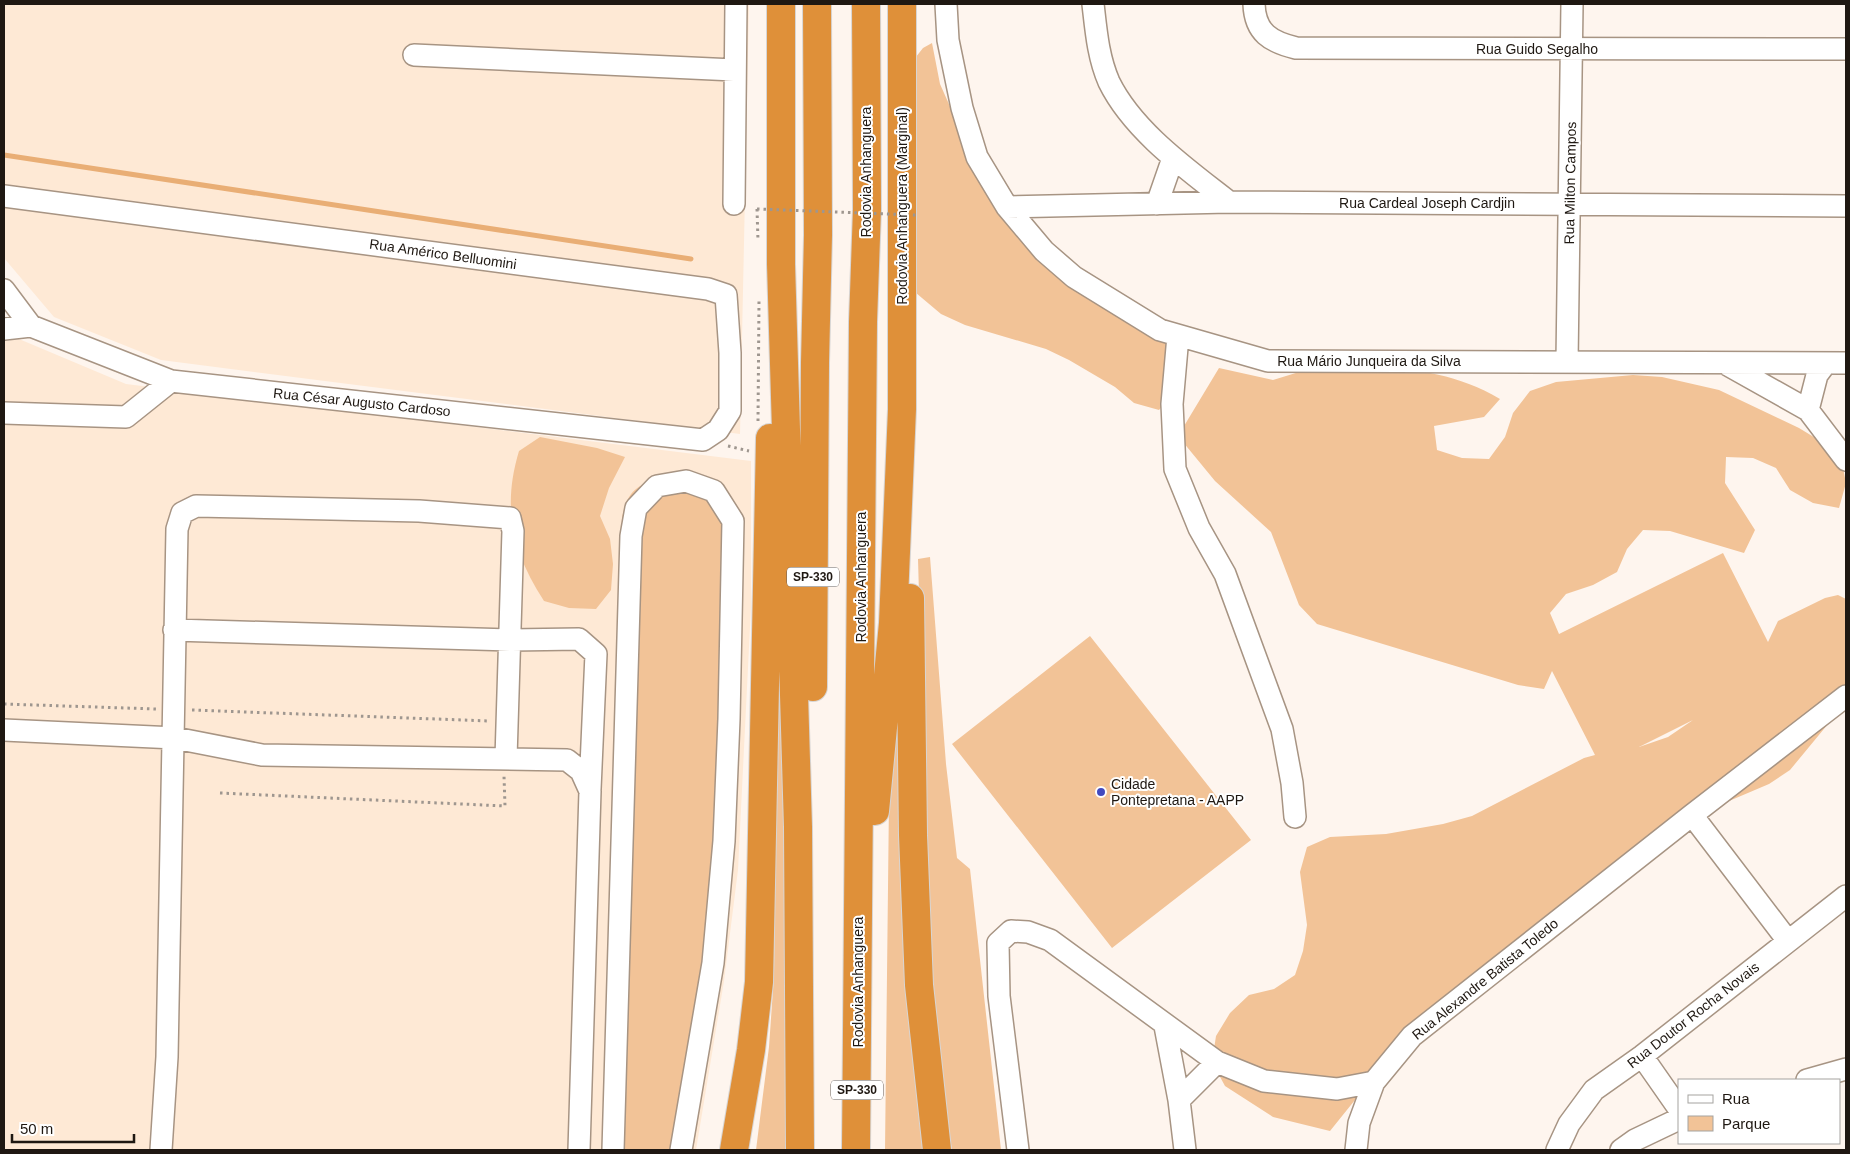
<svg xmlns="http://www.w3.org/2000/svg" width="1850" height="1154" viewBox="0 0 1850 1154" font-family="Arial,sans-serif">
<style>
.built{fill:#fee9d5}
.green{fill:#f2c397;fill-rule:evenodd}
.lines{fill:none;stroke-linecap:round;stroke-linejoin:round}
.stream{stroke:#e9ae75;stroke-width:5}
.minor-casing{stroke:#a79483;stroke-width:24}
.highway-casing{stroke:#d7d5d4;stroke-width:30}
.path{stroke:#9e968f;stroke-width:3;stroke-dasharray:2.5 4;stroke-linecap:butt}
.minor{stroke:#fff;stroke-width:21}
.highway{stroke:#df9039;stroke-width:28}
.path-bridge{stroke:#9e968f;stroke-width:3;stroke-dasharray:2.5 4;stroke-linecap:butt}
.poi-dot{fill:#424abf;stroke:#fff;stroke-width:2}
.labels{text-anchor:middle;stroke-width:4;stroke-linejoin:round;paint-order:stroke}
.shield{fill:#fff;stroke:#625d59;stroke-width:1}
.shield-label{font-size:12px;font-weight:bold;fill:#1f1812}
.street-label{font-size:14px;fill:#1f1812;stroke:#fff}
.poi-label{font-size:14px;fill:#1f1812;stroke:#fff;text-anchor:start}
</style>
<rect width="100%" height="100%" fill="#fef5ee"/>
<!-- built -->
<path class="built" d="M4,4H749L740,434L161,360L54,317L4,258Z
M19,339L126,384L751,461V607L738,870L724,981L696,1150H4V341Z"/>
<!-- green -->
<path class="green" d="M932,43L940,84L952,111L1022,224L1164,337L1172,367L1175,391L1159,410L1134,403L1115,387L1069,360L1046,349L965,325L941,314L903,282L908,67L923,48Z
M1372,363C1420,371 1458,374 1500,399L1484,417L1434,426L1437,450L1462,458L1489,459L1505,437L1513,413L1530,391L1556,382L1633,375L1662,377L1719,390L1799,428L1822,442L1841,458L1846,483L1839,508L1813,503L1790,490L1776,468L1753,458L1726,457L1725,483L1755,530L1744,553L1670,531L1643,530L1627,549L1617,572L1593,585L1566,594L1550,613L1559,634L1723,553L1768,642L1778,621L1825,598L1838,595L1846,599V706L1828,724L1790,770L1769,784L1722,804L1400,1044L1330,1131L1273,1117L1225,1086L1212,1062L1216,1036L1230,1013L1249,995L1274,989L1295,975L1303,951L1307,925L1300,872L1307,847L1330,837L1386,834L1443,824L1472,816L1584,758L1595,755L1552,671L1544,689L1518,685L1317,624L1299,605L1271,532L1215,481L1178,436L1219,368L1273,380L1299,372ZM1693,720L1668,737L1639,747Z
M540,437L597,448L625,457L609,488L600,516L610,539L613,564L611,590L596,609L569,608L544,601C512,552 502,507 519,451Z
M669,476L729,497L720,983L693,1150H604L622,518C628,486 641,484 669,476Z
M930,557L946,764L957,858L970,869L1001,1150H952L943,1100L930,976L918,559Z
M778,566L785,812L786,1150H756L769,1047L774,975Z
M899,636L928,1150H885L889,800Z
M1090,636L1251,840L1112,948L952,744Z"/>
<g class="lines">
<!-- stream -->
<path class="stream" d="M4,155L691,259"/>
<!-- minor casing -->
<g class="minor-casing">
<path id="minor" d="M946,4L948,40L962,108L977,157L1007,207L1044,251L1074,277L1160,330L1268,361L1846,363
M1093,4C1096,30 1098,57 1109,82C1133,131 1187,169 1229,202
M1254,4C1255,33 1271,42 1296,48L1846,49
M414,55L734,70
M4,196L708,289L726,295L730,353V411L718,430L703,440L171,381L31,326L4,329
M734,204L736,4
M1157,204L1173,158
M1007,207L1229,202L1846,206
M4,290L31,326
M1178,336L1172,404L1175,469L1199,528L1225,574L1282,729L1292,783L1295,817
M1567,362L1572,4
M1728,365L1808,410L1846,460
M1808,410L1817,375L1826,363
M4,413L126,417L171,381
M174,630L511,640L579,639L596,654L590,789
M4,730L175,738L262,755L567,760L581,771L590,791L579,1150
M1692,815L1788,941
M1165,1026L1179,1100L1185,1150
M1642,1056L1679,1109
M1807,1080L1846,1069
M1179,1100L1217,1062
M161,1150L167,1057L177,529L182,513L196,506L419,511L510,518L513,531L506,758
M613,1150L631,536L636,508L657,486L686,481L714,491L733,521L729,719L724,841L713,963L681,1150
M1018,1150L999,996L998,943L1011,931L1028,932L1050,940L1217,1062L1264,1081L1337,1089L1374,1082L1412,1036L1692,815L1846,696
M1356,1150L1359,1123L1374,1082
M1557,1150L1569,1124L1594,1090L1642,1056L1846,896
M1621,1150L1635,1140L1679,1119"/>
</g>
<!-- highway casing -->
<g class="highway-casing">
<path id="highway" d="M781,4V264L798,827L800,1150
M910,598L913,835L919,985L937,1150
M813,687L815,363L818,235L817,4
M875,811L893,623L902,409V4
M734,1150L751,1050L759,982L770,438
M856,1150L863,322L867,209L866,4"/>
</g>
<!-- path -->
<path class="path" d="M757,209L758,241
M758,421L759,300
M728,446L749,451
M4,704L156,709
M192,710L490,721
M220,793L505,806L504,776"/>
<!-- minor -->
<use href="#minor" class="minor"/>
<!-- highway -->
<use href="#highway" class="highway"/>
<!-- path-bridge -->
<path class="path-bridge" d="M757,209L916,215"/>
</g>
<!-- markers -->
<circle class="poi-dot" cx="1101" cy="792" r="5"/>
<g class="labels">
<!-- shield labels -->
<g class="shield">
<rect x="787" y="567.5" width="52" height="19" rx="4"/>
<rect x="831" y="1080.5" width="52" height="19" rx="4"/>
</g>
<g class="shield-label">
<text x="813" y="581">SP-330</text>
<text x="857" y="1094">SP-330</text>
</g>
<!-- street labels -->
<g class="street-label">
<text x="1537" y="54">Rua Guido Segalho</text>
<text transform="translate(866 172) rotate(-90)" y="5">Rodovia Anhanguera</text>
<text transform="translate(1570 183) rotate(-89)" y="5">Rua Milton Campos</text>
<text x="1427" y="208">Rua Cardeal Joseph Cardjin</text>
<text transform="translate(902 206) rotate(-90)" y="5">Rodovia Anhanguera (Marginal)</text>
<text transform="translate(443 254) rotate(8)" y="5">Rua Américo Belluomini</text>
<text x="1369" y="366">Rua Mário Junqueira da Silva</text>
<text transform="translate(362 402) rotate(6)" y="5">Rua César Augusto Cardoso</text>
<text transform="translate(861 577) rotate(-90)" y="5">Rodovia Anhanguera</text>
<text transform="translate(1485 979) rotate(-39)" y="5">Rua Alexandre Batista Toledo</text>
<text transform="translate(858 982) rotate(-90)" y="5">Rodovia Anhanguera</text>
<text transform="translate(1693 1015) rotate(-38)" y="5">Rua Doutor Rocha Novais</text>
</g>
<!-- poi labels -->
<g class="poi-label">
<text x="1111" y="789">Cidade<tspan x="1111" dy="16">Pontepretana - AAPP</tspan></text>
</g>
</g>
<!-- border -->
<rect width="1850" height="1154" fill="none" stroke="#1f1812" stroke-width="10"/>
<!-- legend -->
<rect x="1678" y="1079" width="162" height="65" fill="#ffffff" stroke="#a5a3a0"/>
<rect x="1688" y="1095" width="25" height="8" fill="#ffffff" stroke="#a5a3a0"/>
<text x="1722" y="1104" font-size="15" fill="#1f1812">Rua</text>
<rect x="1688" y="1116" width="25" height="15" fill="#f2c397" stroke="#a5a3a0"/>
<text x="1722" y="1129" font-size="15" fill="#1f1812">Parque</text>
<!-- scale -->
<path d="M12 1134v8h122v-8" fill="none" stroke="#1f1812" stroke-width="2.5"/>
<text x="20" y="1134" font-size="15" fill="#1f1812" stroke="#ffffff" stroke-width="4" paint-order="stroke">50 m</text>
</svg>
